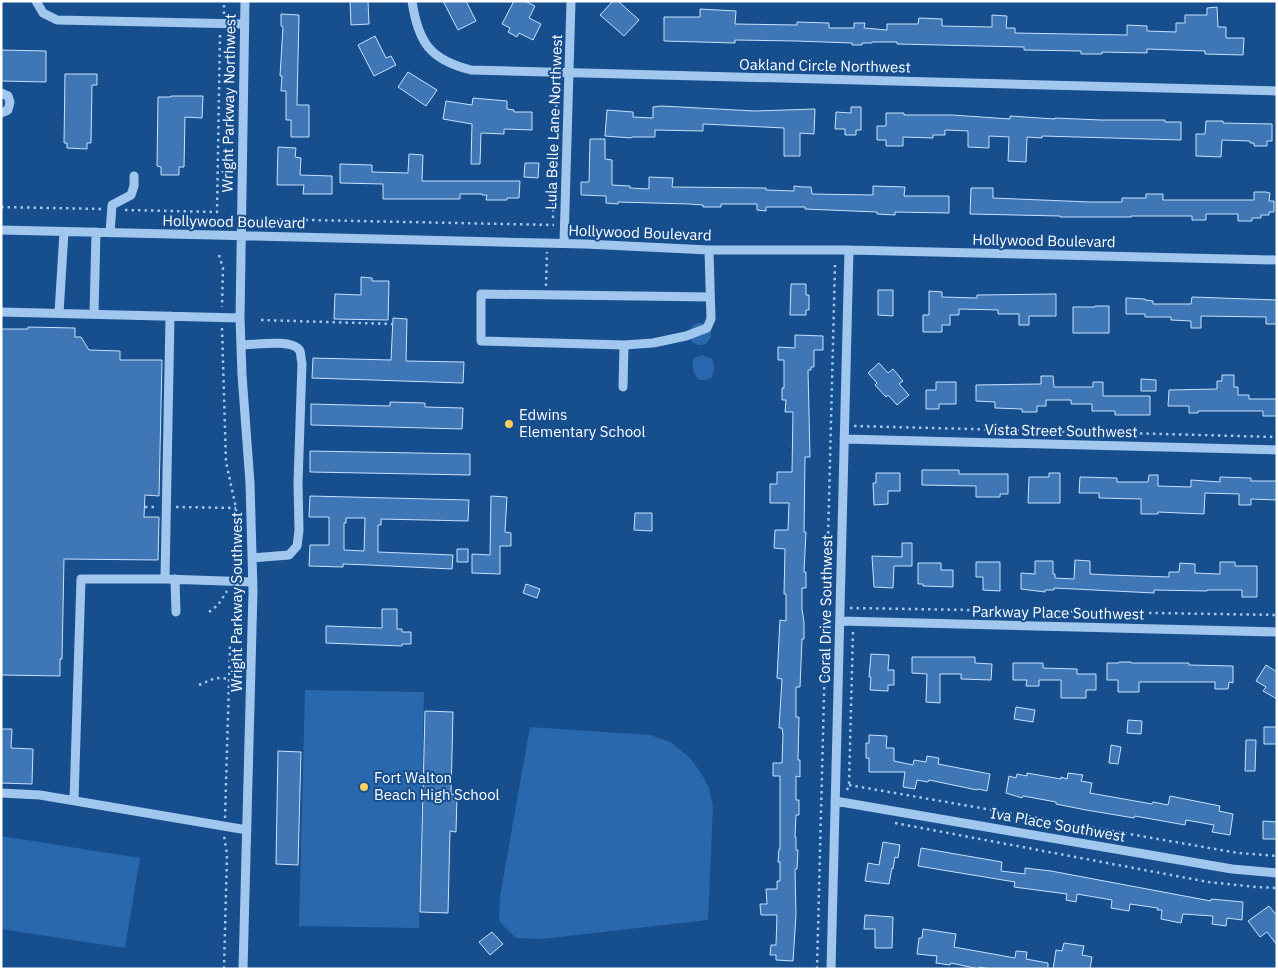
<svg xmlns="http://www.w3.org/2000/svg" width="1278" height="970" viewBox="0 0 1278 970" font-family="'IBM Plex Sans',sans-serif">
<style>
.green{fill:#2968ac}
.building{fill:#3f77b6;stroke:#c9e1fb;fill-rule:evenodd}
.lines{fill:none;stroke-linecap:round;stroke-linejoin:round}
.path{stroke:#a2c7ef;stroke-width:2.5;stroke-dasharray:2.5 4;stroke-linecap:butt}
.minor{stroke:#a2c7ef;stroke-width:9}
.poi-dot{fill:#ffcd60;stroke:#174e8d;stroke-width:2}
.labels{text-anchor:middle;stroke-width:4;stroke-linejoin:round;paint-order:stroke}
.street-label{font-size:15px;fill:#fff;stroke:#174e8d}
.poi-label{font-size:15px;fill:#fff;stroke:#174e8d;text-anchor:start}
</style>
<rect width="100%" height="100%" fill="#174e8d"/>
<!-- green -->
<path class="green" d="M689 334a11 11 0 1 1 22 0a11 11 0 1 1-22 0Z
M702,355L712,359C715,366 715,370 711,378L705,380H699C693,373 692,368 693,359Z
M305,690L424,692L419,928L299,926Z
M530,727L650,735L670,742L688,756L700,771L709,788L713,808L708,920L542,939L516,938L499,921L500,896Z
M1,836L140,858L125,948L1,929Z"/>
<!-- building -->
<path class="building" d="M350,1H368L369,24L351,25Z
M443,1H466L476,21L458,30Z
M514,1H525L535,6L529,18L541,24L533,40L519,33L517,37L508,32L510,28L502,24Z
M613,1H618L639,20L624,36L600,15Z
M1217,7L1218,27H1226V38H1244L1243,55L1205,54V51L1147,49V53L1102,52V54H1081V51L1024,50V47L897,44V42H872V43H862V45H852V43L796,41L735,40V43L664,41V17H700V9L736,11L735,24L797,25V22L829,23V28H854V23H865L864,28L887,30V24H918L919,18L942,19V26L992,27V15L1007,16L1006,28H1015V33L1127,35V25L1147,26V31L1176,32V23H1185V15H1207V8Z
M281,14L299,15L297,105H309V137H291V120H286V91H281L282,76H280L283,27L281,26Z
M375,36L386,58L391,56L396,65L374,76L358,45Z
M1,50L46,51V82L1,81Z
M408,72L437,90L426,106L398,87Z
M65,74H97V85H92L91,143H87V149L67,148V143H64Z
M171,96H203L202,118L185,117L184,167H179V175H161V167L157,166L158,97H171Z
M473,98L507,101V109L514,110V112H532V130L504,129V134L481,133L480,164H471L472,124L443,119L446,101L472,105Z
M661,106L755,111L815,109L814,134L800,133V156H784V128L703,124V131L655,130V137H632L631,138L605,136L607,110L633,112V117L653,118V107Z
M851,107H861V130H856V135H845V129H835L836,112L851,113Z
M886,113H904V115H952L1010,119V116L1055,119V118L1101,120H1165V122H1181V140L1042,136V138L1027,137L1026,162L1008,161L1009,137L989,136V148L968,147V131L945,130V135H933V138L903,137V146H886V140H877V126H886Z
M1206,121H1223V123L1272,124V141H1267V146H1254V143H1250V141L1222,140L1221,157L1196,156V134H1205Z
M590,139H605V159L612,160V185L630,186V188L649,189V177L673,178L672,187L766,188V190L794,191V186L803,187H811L812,194L873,195V186L905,187L904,196H949V213L895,212V215L877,214V212L805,209V207H766V211L757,210V204H721V207H703V205L689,204L618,202V204L606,203V196L581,195V182H589Z
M278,147L296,148L295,157L301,158L300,175L332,176V194H303L304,185H277Z
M409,154L423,155L422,181H520L519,198H507V200H486L487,195H482V194H460V199H383V184L340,183V164L372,165V172L408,173Z
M525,163H539L538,178L524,177Z
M971,188H993V198L1090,202H1122V198H1146V194H1163V200H1254V192H1266L1270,193L1269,201H1274V212H1269V215H1261V218H1252V221H1238V214H1206V220H1192V216H1131V217H1060V216L970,214Z
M361,277L372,278V281H389L388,320L334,319L335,294L361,295Z
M791,284H806V295H809V310H806V315H790Z
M878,290H893V316L878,315Z
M929,291L942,292V297L977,298V295L1056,294V316H1029V325H1019V314H998V310L959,309V315H950V325H942V332H923V315H929Z
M1192,297L1277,300V324H1266V317L1201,316V328H1191V321L1171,320V317H1145V314H1126V298L1145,299V300L1153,301V304H1191Z
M1095,306H1109V333H1073V307H1095Z
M393,318L407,319L406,361L464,362L463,383L312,378L313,358L391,360Z
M28,327L75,328V337H81L89,350L120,351V360H162L159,496L145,495L144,517H159L158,560L64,559L62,659H60V676L1,675V329H28Z
M795,335L823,336V350H814V367H811V370H808L810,457H805L804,532H806L804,572H806V588H802V609L804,622V639H802L800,687H796V717H799L798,760H800V777L796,776V800H799V815H796L795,837H796V850H798L797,869H795L796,915L793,961L776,960V955H770L771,945H776L777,915H761L760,904H767L766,889H777V881H780V862H778L779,849H780V776H773V763H782L783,735L782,728H779L782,679L777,678L780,620L786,621V594H784L785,549L774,548L775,530H788L789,503H770V484H777V472H792L793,412H785L786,400H782V388H784V360H778V347L795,348Z
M879,363L888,373L893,369L903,381L899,384L909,395L897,405L888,395L886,397L875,385L877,383L868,373Z
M1222,375H1234V387H1238V395H1249V399H1277V416H1263V411H1198V413H1189V406H1168L1169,390L1217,389V381H1222Z
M1041,376H1053L1054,387H1093V382H1103V396H1150V415H1115V411H1092V404H1071V400H1046V406H1037V412H1022V409L995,408V402L976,401V385L1039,384H1041Z
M1141,379L1156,380V391H1141Z
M936,382H956V404H939V409H926V390H936Z
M390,402L425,403V407L463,408L462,429L311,425V404L390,406Z
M310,451L470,454V475L310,472Z
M922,470H959V474H1008V494H1000V497H976V486L922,485Z
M876,473H900V491H888V504L874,505L873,483H876Z
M1049,473H1060V503H1028L1029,477H1049Z
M1149,475H1158V486L1191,487V480L1220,482V477L1251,478V481H1277V500L1251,499V505H1239V494L1205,493L1204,514L1158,512V514H1141V499L1099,498V493H1079L1080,477L1117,478V482H1148Z
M310,496L469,500L468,521L381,519V525H378V552L453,555L452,569L369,565L343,564V567L309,566L310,545H329V517H309ZM346,518H365L364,551L344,550V523H346Z
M491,496L507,497L505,532L511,533V546H500V574L472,573V554L490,555Z
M635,513H652V531L634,530Z
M902,543H912V566H894L893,588L874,587L872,556L902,557Z
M457,549H468V562H457Z
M1075,560L1090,561V574L1109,575L1169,577V572H1179L1180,563L1195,564V573L1220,574V562H1235V566H1257V597H1242V590H1207V591L1154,590V593L1054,588V590H1045V592L1021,589V573L1035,574V561H1053V574H1055V578L1074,579Z
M976,562H1000V591L983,590V577H976Z
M918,563H941V570H953V587L923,586V584H918Z
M526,584L540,589L537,598L523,593Z
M382,609H397V629H402V632H411V644H402V646L326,643V626L382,628Z
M871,654L889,655L888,670H894V685H888V691L870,690L871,677H869Z
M912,657H975V663L992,664L991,680L961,679V674H940V703L926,702L927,674L912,673Z
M1119,662H1131V663H1189V665L1233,666V683L1229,682L1228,689H1215V682H1139V692H1118V680H1107V663H1119Z
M1013,663H1043V668L1077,669V674H1096V690H1086V698H1061V680H1039V686H1026L1027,680H1013Z
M1266,665L1277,672V699L1263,691L1266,687L1256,681Z
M1016,707L1035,710L1033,722L1014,719Z
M425,711L453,712L451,794L457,795L456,832L450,831L448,913L420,912Z
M1128,720L1142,721L1141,734L1127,733Z
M1264,727H1277V744H1264Z
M1,729H12L11,748L33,749L32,784L1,783Z
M869,735L887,736L886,748H894V761L913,765L914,760L926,762L927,756L939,758L938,764L990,774L987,791L978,789L977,790L929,780L928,782L917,780L915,789L903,787L905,772H869V758H866V743H869Z
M1246,740H1256L1255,771H1245Z
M1111,745L1121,747L1118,764L1109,763Z
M278,751L301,752L298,865L276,864Z
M1027,773L1061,779V777L1067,779L1068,773L1083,775L1081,781L1092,783L1090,793L1152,804L1153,802L1168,805L1170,796L1220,806L1219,811L1233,814L1230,835L1212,832L1214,825L1186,820L1185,825L1135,816L1134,818L1086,810L1056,804V802L1023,796L1022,798L1006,793L1009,776L1016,778L1017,774L1027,776Z
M1263,821L1277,822V839H1263Z
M883,842L900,845L898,858L895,857L893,869L892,868L889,884L865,881L868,863L879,865Z
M921,848L1002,862L1001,871L1025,874V868L1051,871L1211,901V899L1243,902L1242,920L1227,918L1226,926L1212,924L1213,916L1183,914L1181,923L1161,919L1162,910H1157L1158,908L1130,904L1129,911L1111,908L1112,900L1077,894L1076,902L1066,900L1067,894L1014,887L1015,882L918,866Z
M1269,906L1277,916V945L1267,932L1260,937L1248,921Z
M865,915L893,917L892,948H875V929H864Z
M923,929L956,934L954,947L1015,958L1016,951L1027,952L1026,959L1048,963V969H991L979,967V969L951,963L950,965L936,963L937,956L917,954L919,938H922Z
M492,932L503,944L490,955L479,942Z
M1064,943L1084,946L1082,955L1092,957L1090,969H1053L1056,950L1062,951Z"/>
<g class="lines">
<!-- path -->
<path class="path" d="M224,14V1
M1,207L102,209
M125,210L217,212L220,34
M553,218L557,82
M260,219L554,225
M219,255L223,268L222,307
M546,286L547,252
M261,320L393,324
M222,328L226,462L236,508L234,542V571
M854,426L1277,437
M145,507H156
M176,507L236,508
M850,608L1277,615
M209,612L218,605L227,591
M199,685L215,678L241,679
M849,785L1238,853L1277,856
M847,790L849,785L853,631
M225,818L230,647L235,628V591
M895,823L1208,882L1256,887L1277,888
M224,969L227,854L224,836
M817,969L835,265"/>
<!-- minor -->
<path class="minor" d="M36,1L43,13L57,20L244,24
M412,1C418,42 430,60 471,70L1277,91
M1,93L8,96L10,102L8,110L1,113
M1,230L585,244L709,250H849L1277,260
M110,233L112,205L131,195L134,186V176
M564,243L571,1
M709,250L711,319L707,328L686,336L653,343L624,345L481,341V294L710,297
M1,312L240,318
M59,313L64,232
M94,314L96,232
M241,345C254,345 293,338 300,351C301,354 301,360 302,363L298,483L299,531L297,546L289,555L252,558
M623,387L624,345
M844,439L1277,450
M165,579L170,316
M175,579L176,612
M840,621L1277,632
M1,793L40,795L247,830
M74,800L81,579H165L253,582
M835,801L1232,869L1277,873
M243,969L253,591L250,483L242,375L240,318L245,1
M831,969L849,250"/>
</g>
<!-- markers -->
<g class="poi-dot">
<circle cx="509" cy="424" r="5"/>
<circle cx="364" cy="787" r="5"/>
</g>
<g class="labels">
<!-- street labels -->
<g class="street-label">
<text transform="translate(825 66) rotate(1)" y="5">Oakland Circle Northwest</text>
<text transform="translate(229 103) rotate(-89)" y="5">Wright Parkway Northwest</text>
<text transform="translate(554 122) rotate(-88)" y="5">Lula Belle Lane Northwest</text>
<text transform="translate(234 222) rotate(1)" y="5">Hollywood Boulevard</text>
<text transform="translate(640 233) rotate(2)" y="5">Hollywood Boulevard</text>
<text transform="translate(1044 241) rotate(1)" y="5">Hollywood Boulevard</text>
<text transform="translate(1061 431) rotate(1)" y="5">Vista Street Southwest</text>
<text transform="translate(237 602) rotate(-90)" y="5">Wright Parkway Southwest</text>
<text transform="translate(826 609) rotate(-89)" y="5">Coral Drive Southwest</text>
<text transform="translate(1058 613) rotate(1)" y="5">Parkway Place Southwest</text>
<text transform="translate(1058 825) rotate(10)" y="5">Iva Place Southwest</text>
</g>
<!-- poi labels -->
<g class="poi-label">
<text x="519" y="420">Edwins<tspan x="519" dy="17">Elementary School</tspan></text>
<text x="374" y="783">Fort Walton<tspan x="374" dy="17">Beach High School</tspan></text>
</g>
</g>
<!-- border -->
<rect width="1278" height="970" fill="none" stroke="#ffffff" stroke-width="5"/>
</svg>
